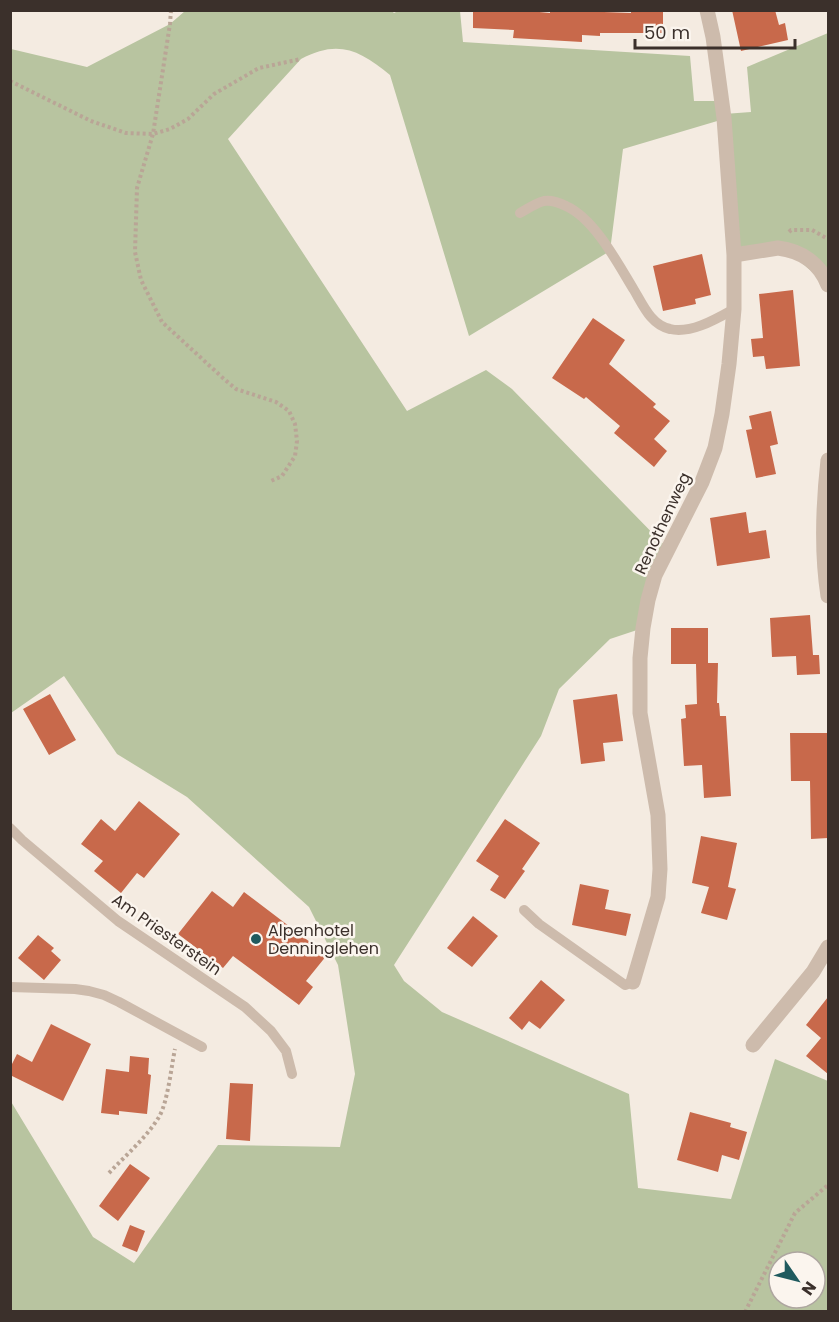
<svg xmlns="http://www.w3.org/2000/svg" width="839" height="1322" viewBox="0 0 839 1322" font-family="Poppins,sans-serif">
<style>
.green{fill:#b8c4a0;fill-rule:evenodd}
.building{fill:#c8694b}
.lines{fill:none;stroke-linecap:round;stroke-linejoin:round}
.path{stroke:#b9a596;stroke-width:4;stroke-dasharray:3 3;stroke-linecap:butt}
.lane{stroke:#cdbbac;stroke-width:10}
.street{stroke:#cdbbac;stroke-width:15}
.poi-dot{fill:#1f5a5e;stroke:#fbf5ee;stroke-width:2}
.labels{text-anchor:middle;stroke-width:5;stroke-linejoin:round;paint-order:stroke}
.street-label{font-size:16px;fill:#3b302b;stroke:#fbf5ee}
.poi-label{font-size:16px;fill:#3b302b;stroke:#fbf5ee;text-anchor:start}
</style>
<rect width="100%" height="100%" fill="#f4ebe1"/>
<!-- green -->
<path class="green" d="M391,10L394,13L400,10L460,11L463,42L690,56L694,101H722L724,114L751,112L747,67L828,33V285L785,249L734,255L724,119L623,149L610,251L469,336L390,75C360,50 338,39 301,59L228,139L407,411L486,370L512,389L668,549L643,628L610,639L559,689L541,736L394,965L404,981L442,1012L629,1094L638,1188L731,1199L775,1059L828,1081V1311H11L10,1100L93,1237L134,1263L218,1145L340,1147L355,1074L338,965L309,907L187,797L117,754L64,676L11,713V49L87,67L170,24L185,11ZM779,1262H815V1298H779Z"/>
<!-- building -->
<path class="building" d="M473,10H518L550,13V10L631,13V10H663V33H600V36L582,35V42L513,38L514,30L473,28Z
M732,10H775L779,25L785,23L788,40L741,51Z
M702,254L711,295L695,299L696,304L663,311L653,266Z
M793,290L800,366L766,369L764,356L753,357L751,339L763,338L759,294Z
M593,318L625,340L609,364L656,404L653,407L670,421L654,439L667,451L654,467L614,433L620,426L586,397L584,399L552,378Z
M771,411L778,444L770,446L776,474L756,478L746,430L752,429L749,416Z
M746,512L749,533L766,530L770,558L717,566L710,518Z
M810,615L813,655H819L820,674L797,675L796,656L772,657L770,618Z
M671,628H708V663H718L717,703H719L720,716H726L731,796L704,798L702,765L684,766L681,719L686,718L685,705L697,704L696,664H671Z
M50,694L76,740L49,755L23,709Z
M617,694L623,741L603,743L605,761L581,764L573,700Z
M790,733H828V838L811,839L810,781H791Z
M139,801L180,834L144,878L137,873L121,893L94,871L103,861L81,844L101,819L115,831Z
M505,819L540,843L522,869L525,871L505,899L490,890L499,876L476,861Z
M701,836L737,843L728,887L736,889L727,920L701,913L709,887L692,883Z
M580,884L609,890L605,909L631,914L626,936L572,925Z
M212,891L233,907L244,892L327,955L306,981L313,987L299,1005L233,956L223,968L178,934Z
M473,916L498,936L472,967L447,948Z
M38,935L54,948L51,951L61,960L44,980L18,958Z
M541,980L565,1000L540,1029L529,1021L522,1030L509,1018Z
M828,997V1074L806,1056L821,1038L806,1025Z
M51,1024L91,1044L63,1101L10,1075V1068L17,1054L32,1062Z
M130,1056L149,1058L148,1074L151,1075L147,1114L119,1111V1115L101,1113L106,1069L129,1072Z
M230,1083L253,1084L250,1141L226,1139Z
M690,1112L731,1123L730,1127L747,1132L739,1160L722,1155L718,1172L677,1160Z
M130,1164L150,1178L118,1221L99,1206Z
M130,1225L145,1231L137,1252L122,1246Z"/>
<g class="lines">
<!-- path -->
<path class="path" d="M171,10L170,24L153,134L137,188L135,252L141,280L162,322L224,379L236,389L276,402L289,411L295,424L297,441L295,456L282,476L271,481
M10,81L91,121L126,133L153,134L170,129L188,119L214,94L259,68L301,59
M789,232L791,230H812L828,239
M109,1173C126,1155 146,1138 159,1117C168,1101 171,1068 175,1049
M745,1312L795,1213L828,1185"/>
<!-- lane -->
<path class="lane" d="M520,213C527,209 536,203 544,201C551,200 560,203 566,206C595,219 618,264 634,290C643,305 651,325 670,329C691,334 716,319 734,309
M10,828L22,840L118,921L245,1007L271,1031L286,1051L292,1074
M524,910L539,924L625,985L633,982
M10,987L75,989L89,991L104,995L119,1002L202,1047"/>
<!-- street -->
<path class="street" d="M734,255L778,248C802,251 820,264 828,285
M828,460C823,505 821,551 828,596
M633,982L658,897L660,869L658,815L640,713V658L643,628L648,600L655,575L702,482L715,448L722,414L729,364L734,309V255L724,118L713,37L707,10
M753,1045L813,972L828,947"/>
</g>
<!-- markers -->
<circle class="poi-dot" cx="256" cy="939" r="6"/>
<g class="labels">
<!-- street labels -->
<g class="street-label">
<text transform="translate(662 523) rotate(-65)" y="6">Renothenweg</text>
<text transform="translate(167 934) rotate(35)" y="6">Am Priesterstein</text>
</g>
<!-- poi labels -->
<g class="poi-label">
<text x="268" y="936">Alpenhotel<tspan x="268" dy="18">Denninglehen</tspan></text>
</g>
</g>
<!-- border -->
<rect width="839" height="1322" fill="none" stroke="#3b302b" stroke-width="24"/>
<!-- north arrow -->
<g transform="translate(797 1280) rotate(125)"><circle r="28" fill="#fbf5ee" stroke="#aea6a0" stroke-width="1.5"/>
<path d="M0-4.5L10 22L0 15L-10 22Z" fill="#1f5a5e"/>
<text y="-9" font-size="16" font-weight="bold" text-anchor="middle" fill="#3b302b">N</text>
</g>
<!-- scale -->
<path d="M635 39v9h160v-9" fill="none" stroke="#3b302b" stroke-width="3"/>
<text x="644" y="39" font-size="18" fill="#3b302b" stroke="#fbf5ee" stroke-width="4.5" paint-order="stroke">50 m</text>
</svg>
